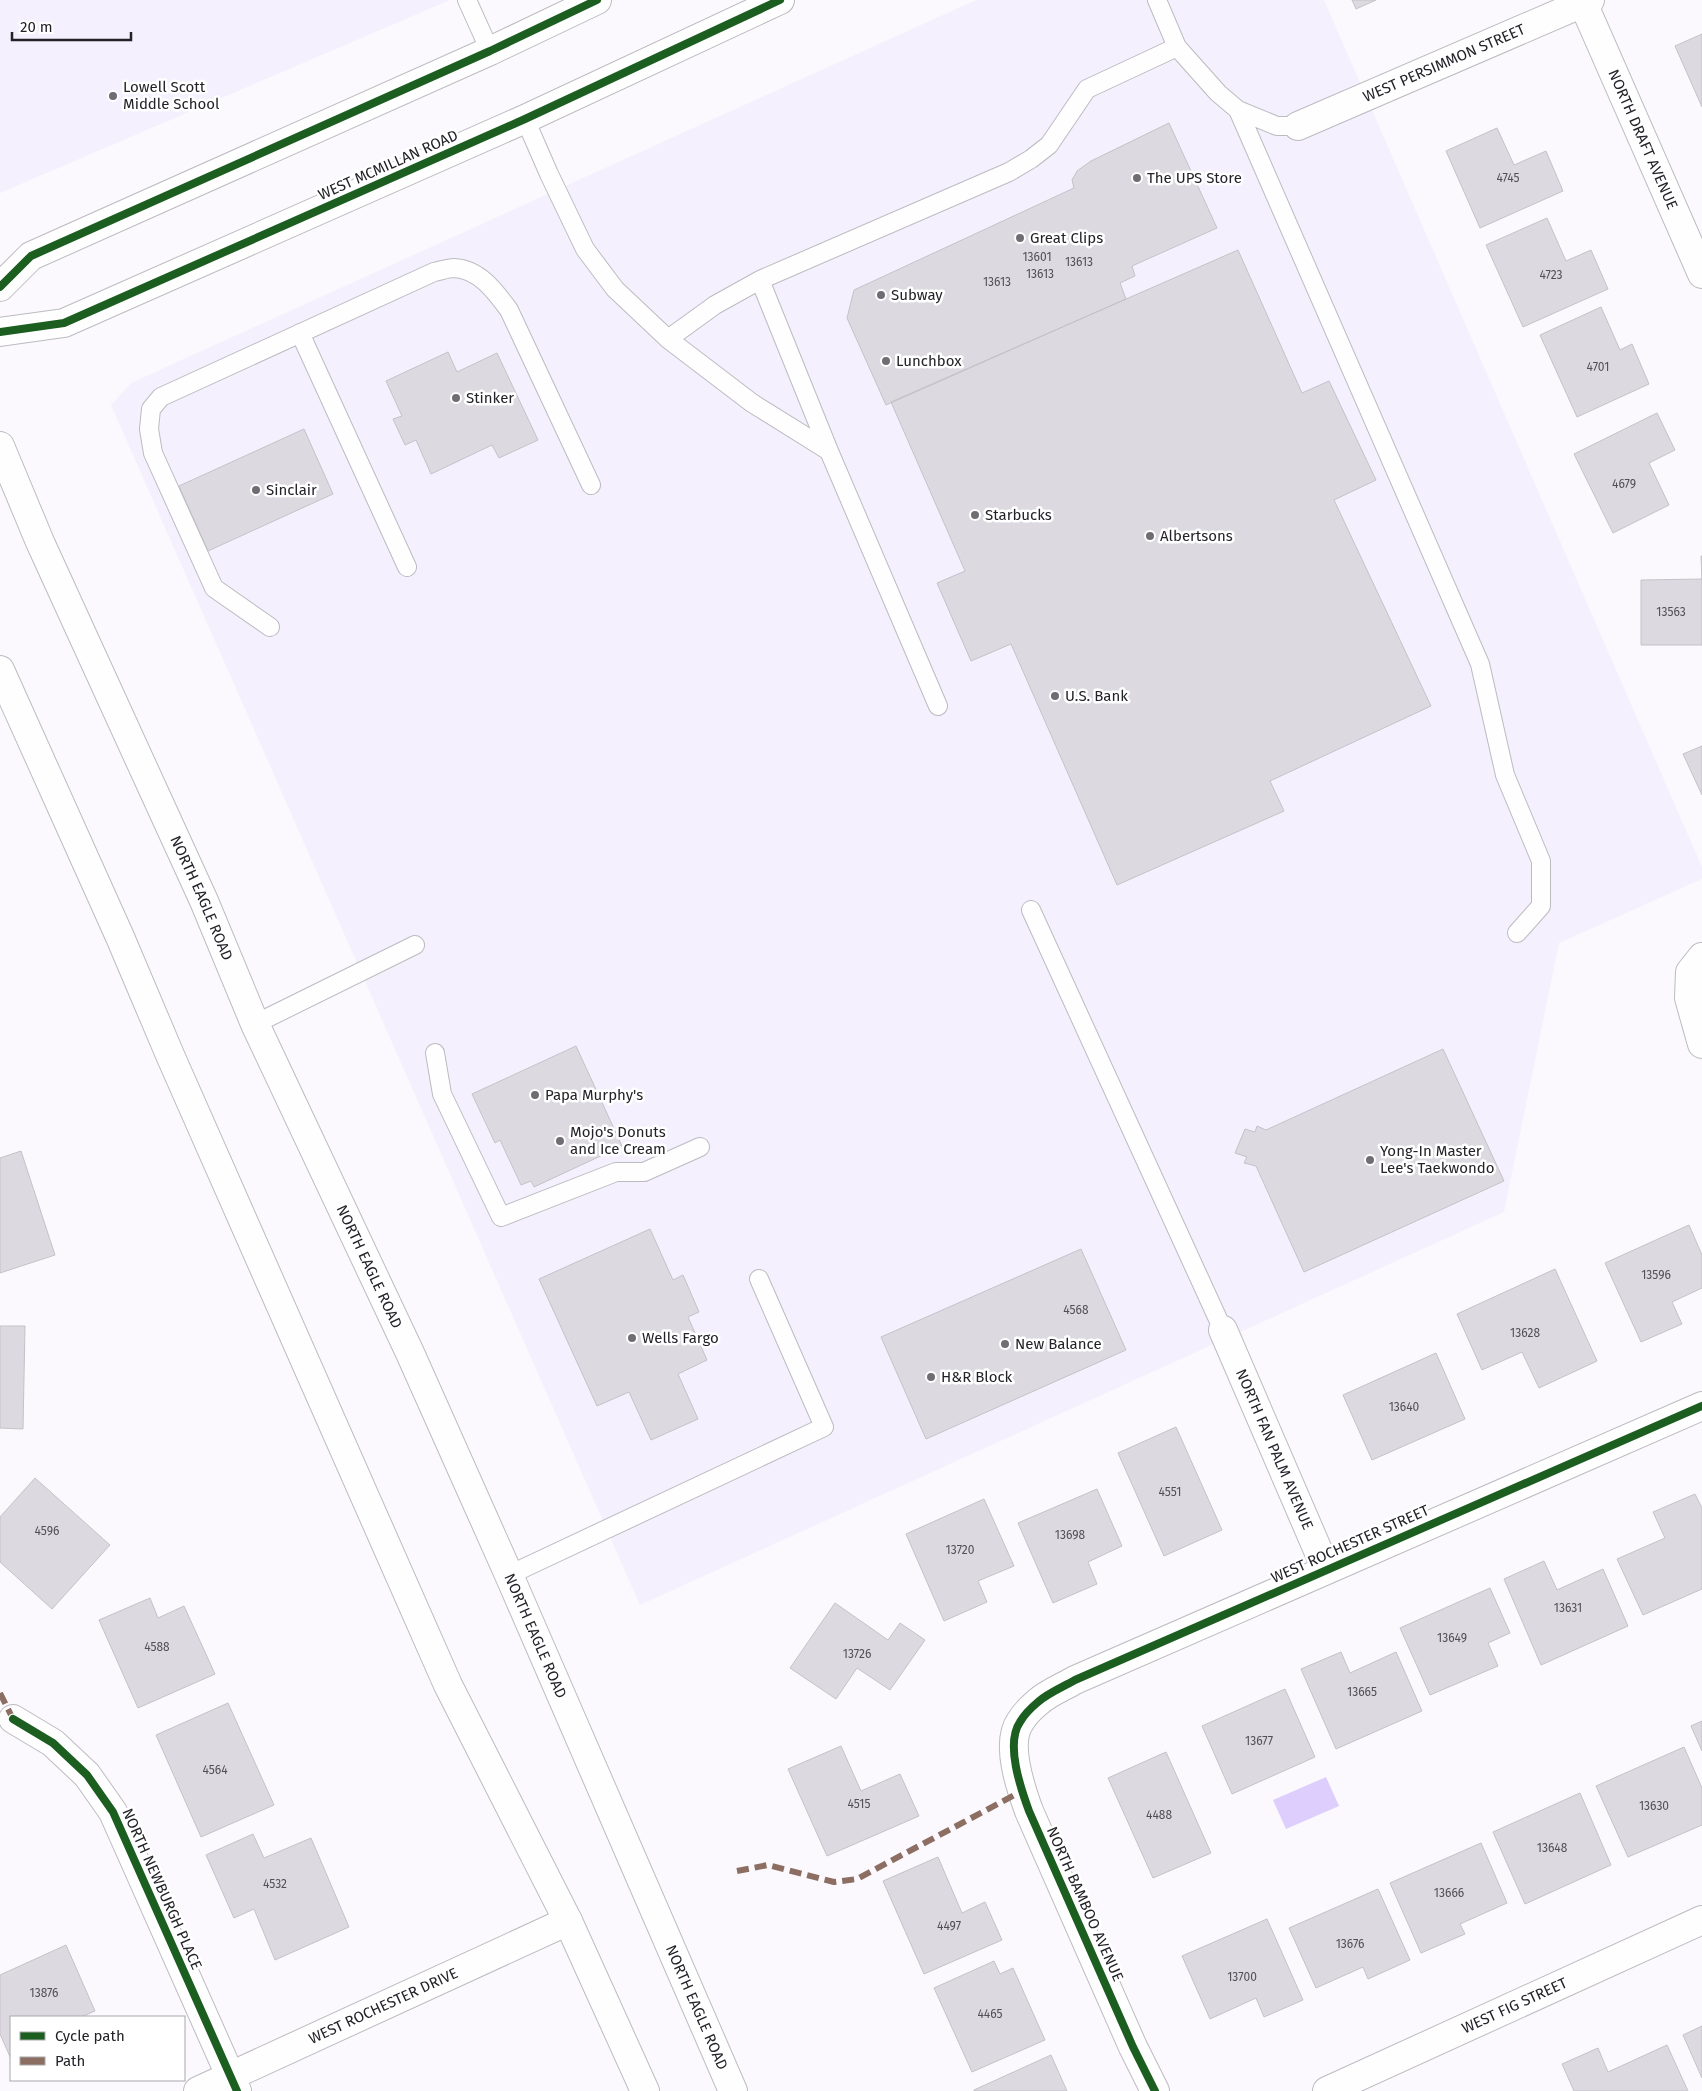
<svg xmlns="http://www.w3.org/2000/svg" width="1702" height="2091" viewBox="0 0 1702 2091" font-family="'Fira Sans',sans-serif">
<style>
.built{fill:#f4f0fd}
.water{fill:#decefd}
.building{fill:#dcdae0;stroke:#c4c2c8}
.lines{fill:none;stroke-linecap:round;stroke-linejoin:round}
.service-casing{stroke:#bcbbc0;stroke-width:20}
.minor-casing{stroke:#bcbbc0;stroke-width:30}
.secondary-casing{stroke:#bcbbc0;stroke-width:30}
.trunk-casing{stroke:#bcbbc0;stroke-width:30}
.service{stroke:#fefeff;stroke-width:18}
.minor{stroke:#fefeff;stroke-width:28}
.secondary{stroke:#fefeff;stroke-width:28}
.trunk{stroke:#fefeff;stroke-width:28}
.quiet{stroke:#8d6e63;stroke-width:6;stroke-dasharray:12 6;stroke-linecap:butt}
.cycleway-casing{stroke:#fff;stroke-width:11}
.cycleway{stroke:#1b5e20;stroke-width:8}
.poi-dot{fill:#6f6d73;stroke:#fff;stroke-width:2}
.labels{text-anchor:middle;stroke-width:5;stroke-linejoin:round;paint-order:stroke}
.number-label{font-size:12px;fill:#515056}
.street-label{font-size:15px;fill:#232228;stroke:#fff}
.poi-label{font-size:15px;fill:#232228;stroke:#fff;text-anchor:start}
</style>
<rect width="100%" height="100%" fill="#fbf9fe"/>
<!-- built -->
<path class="built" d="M0,0H450L0,193Z
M976,0H1324L1702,867V879L1559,943L1504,1212L640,1605L111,405L131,383Z"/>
<!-- water -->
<path class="water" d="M1326,1777L1339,1806L1286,1829L1273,1800Z"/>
<!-- building -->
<path class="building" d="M1352,0H1376L1356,9Z
M1702,34V107L1675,46Z
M1169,123L1217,228L1132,266L1135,276L1120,283L1126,299L886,405L847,318L854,290L1074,188L1072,180L1077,171L1091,161Z
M1497,128L1514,165L1546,151L1563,191L1480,228L1446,151Z
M1547,218L1566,261L1591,250L1608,289L1523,327L1486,245Z
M1238,250L1302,393L1329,381L1376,480L1334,500L1431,706L1270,781L1284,811L1117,885L1011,644L971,661L937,583L965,571L891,402Z
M1601,307L1620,350L1632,344L1649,384L1577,417L1540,335Z
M448,352L457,372L497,353L538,440L499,458L492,445L431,474L416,440L405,445L393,419L402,416L386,381Z
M1657,413L1675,450L1649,463L1669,505L1613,533L1574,454Z
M304,429L333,494L208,551L179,486Z
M1701,556H1702V645H1641V580L1702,579Z
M1702,746V795L1683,754Z
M576,1046L622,1146L534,1187L531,1181L521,1185L500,1140L495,1143L472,1094Z
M1443,1049L1504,1181L1304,1272L1256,1166L1244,1163L1247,1157L1235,1153L1245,1129L1255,1132L1257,1126L1266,1130Z
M21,1151L55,1255L0,1273V1158Z
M1689,1225L1702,1255V1288L1672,1302L1682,1324L1641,1342L1605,1263Z
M650,1229L673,1280L683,1275L699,1312L688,1317L707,1360L678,1374L698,1419L651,1440L629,1392L597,1406L539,1279Z
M1081,1249L1126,1350L926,1439L881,1337Z
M1555,1269L1597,1361L1539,1388L1522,1352L1482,1370L1457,1314Z
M0,1326H25L23,1429L0,1428Z
M1436,1353L1465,1419L1372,1460L1343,1395Z
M1176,1427L1222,1530L1164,1556L1118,1453Z
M35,1478L110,1545L52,1609L0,1562V1517Z
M1097,1489L1122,1546L1088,1562L1097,1584L1053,1603L1018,1523Z
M1695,1494L1702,1508V1589L1643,1615L1617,1559L1665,1538L1653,1512Z
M984,1499L1014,1566L978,1581L987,1602L944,1621L906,1534Z
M1544,1561L1557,1590L1603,1569L1628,1626L1541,1665L1504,1579Z
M1490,1588L1510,1633L1488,1643L1498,1666L1430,1695L1400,1628Z
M150,1598L158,1618L184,1606L215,1674L138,1708L99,1620Z
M835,1603L888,1640L900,1623L925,1640L890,1690L857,1668L836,1699L790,1668Z
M1341,1652L1350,1673L1396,1652L1422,1711L1336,1749L1301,1669Z
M1285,1689L1315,1757L1232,1794L1202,1726Z
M228,1703L274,1805L201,1837L156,1735Z
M1702,1721V1751L1691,1726Z
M841,1746L861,1791L900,1774L919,1816L827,1856L788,1769Z
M1684,1747L1702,1788V1825L1628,1857L1596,1786Z
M1166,1752L1211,1853L1153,1878L1108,1778Z
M1580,1793L1611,1865L1525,1904L1493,1832Z
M253,1834L264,1858L311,1838L349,1927L275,1960L254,1909L234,1918L206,1855Z
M1481,1843L1507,1903L1460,1924L1465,1934L1421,1953L1390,1883Z
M938,1857L962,1913L985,1902L1002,1940L924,1974L883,1881Z
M1378,1889L1410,1960L1368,1979L1363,1967L1316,1988L1289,1928Z
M1267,1919L1303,2000L1264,2017L1256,1998L1210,2019L1182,1956Z
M66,1945L95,2011L81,2017H11V2059L0,2034V1975Z
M994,1961L1000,1974L1013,1968L1045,2040L972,2072L934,1988Z
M1702,2026V2078L1683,2035Z
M1667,2045L1688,2091H1574L1562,2064L1598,2048L1608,2072Z
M1051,2055L1067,2091H974V2090Z"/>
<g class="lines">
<!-- service casing -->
<g class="service-casing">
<path id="service" d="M467,0L490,51
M1157,0L1177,47L1218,93L1238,110L1277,126H1298
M1238,110L1480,664L1505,775L1541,861V906L1517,933
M525,119L549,174L585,249L615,289L668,339L752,403L829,451L938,706
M760,280L1009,172L1031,159L1049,145L1087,89L1177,47
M300,333L407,567
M668,339L715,305L760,280L829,451
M270,627L214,588L153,453L149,429L151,409L161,397L434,272C440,271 448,268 454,268C479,269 495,291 509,310L591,485
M1031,910L1223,1330
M255,1024L415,945
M435,1053L442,1094L501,1217L616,1172H644L700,1147
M509,1575L824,1427L759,1279"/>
</g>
<!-- minor casing -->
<g class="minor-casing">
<g id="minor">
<path id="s1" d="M1583,3L1702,274"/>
<path id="s2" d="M1298,126L1590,0"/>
<path d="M1702,957L1690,972L1689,998L1702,1044"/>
<path id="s3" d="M1223,1330L1326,1569"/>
<path d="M13,1719L53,1743L87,1775L113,1812L237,2091"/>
<path id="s4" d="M198,2091L568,1921"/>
<path d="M1155,2091L1133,2047L1029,1811C1021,1789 1005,1744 1020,1722C1024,1715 1032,1707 1038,1702C1048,1693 1063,1687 1075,1680L1702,1406"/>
<path id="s5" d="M1327,2091L1702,1920"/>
</g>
</g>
<!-- secondary casing -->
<g class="secondary-casing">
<path id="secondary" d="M0,287L31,256L490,51L597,0
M0,332L64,323L525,119L780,0"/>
</g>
<!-- trunk casing -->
<g class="trunk-casing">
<g id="trunk">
<path id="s6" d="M0,446L40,542L204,901L255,1024L410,1353L509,1575L733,2091"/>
<path d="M0,670L120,937L170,1055L448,1685L568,1921L645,2091"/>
</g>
</g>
<!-- service -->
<use href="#service" class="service"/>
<!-- minor -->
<use href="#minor" class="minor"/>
<!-- secondary -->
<use href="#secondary" class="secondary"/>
<!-- trunk -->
<use href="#trunk" class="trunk"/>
<!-- quiet -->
<path class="quiet" d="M0,1693L13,1719
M737,1871L768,1865L834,1882L857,1879L1022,1791"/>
<!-- cycleway casing -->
<g class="cycleway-casing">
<path id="cycleway" d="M0,287L31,256L490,51L597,0
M0,332L64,323L525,119L780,0
M13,1719L53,1743L87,1775L113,1812L237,2091
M1155,2091L1133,2047L1029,1811C1021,1789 1005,1744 1020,1722C1024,1715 1032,1707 1038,1702C1048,1693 1063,1687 1075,1680L1702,1406"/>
</g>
<!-- cycleway -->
<use href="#cycleway" class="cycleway"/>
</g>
<!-- markers -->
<g class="poi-dot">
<circle cx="113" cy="96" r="5"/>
<circle cx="1137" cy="178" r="5"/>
<circle cx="1020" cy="238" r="5"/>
<circle cx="881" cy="295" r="5"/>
<circle cx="886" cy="361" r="5"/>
<circle cx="456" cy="398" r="5"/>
<circle cx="256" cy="490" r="5"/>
<circle cx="975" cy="515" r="5"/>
<circle cx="1150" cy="536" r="5"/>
<circle cx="1055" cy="696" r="5"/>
<circle cx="535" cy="1095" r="5"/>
<circle cx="560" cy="1141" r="5"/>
<circle cx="1370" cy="1160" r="5"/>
<circle cx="632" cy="1338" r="5"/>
<circle cx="1005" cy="1344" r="5"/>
<circle cx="931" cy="1377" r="5"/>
</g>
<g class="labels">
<!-- number labels -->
<g class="number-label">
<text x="1508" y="182">4745</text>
<text x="1037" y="261">13601</text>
<text x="1079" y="266">13613</text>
<text x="1040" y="278">13613</text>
<text x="1551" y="279">4723</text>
<text x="997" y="286">13613</text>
<text x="1598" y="371">4701</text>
<text x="1624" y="488">4679</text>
<text x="1671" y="616">13563</text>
<text x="1656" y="1279">13596</text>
<text x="1076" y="1314">4568</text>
<text x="1525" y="1337">13628</text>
<text x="1404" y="1411">13640</text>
<text x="1170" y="1496">4551</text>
<text x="47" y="1535">4596</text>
<text x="1070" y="1539">13698</text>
<text x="960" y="1554">13720</text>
<text x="1568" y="1612">13631</text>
<text x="1452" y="1642">13649</text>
<text x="157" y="1651">4588</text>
<text x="857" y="1658">13726</text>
<text x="1362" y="1696">13665</text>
<text x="1259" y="1745">13677</text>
<text x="215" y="1774">4564</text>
<text x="859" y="1808">4515</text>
<text x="1654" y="1810">13630</text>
<text x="1159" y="1819">4488</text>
<text x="1552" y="1852">13648</text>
<text x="275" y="1888">4532</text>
<text x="1449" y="1897">13666</text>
<text x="949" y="1930">4497</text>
<text x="1350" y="1948">13676</text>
<text x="1242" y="1981">13700</text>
<text x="44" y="1997">13876</text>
<text x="990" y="2018">4465</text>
</g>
<!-- street labels -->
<g class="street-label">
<text dy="5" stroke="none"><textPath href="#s2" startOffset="159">WEST PERSIMMON STREET</textPath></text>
<text dy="5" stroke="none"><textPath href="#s1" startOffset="149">NORTH DRAFT AVENUE</textPath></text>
<text transform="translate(388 165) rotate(-24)" y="5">WEST MCMILLAN ROAD</text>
<text dy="5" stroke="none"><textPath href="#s6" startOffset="495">NORTH EAGLE ROAD</textPath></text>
<text dy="5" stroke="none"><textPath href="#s6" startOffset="900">NORTH EAGLE ROAD</textPath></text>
<text dy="5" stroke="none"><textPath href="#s3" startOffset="130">NORTH FAN PALM AVENUE</textPath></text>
<text transform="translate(1350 1544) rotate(-24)" y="5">WEST ROCHESTER STREET</text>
<text dy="5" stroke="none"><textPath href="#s6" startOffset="1305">NORTH EAGLE ROAD</textPath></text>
<text transform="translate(162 1889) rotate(66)" y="5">NORTH NEWBURGH PLACE</text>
<text transform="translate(1085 1904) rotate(66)" y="5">NORTH BAMBOO AVENUE</text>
<text dy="5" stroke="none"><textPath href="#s4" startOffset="204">WEST ROCHESTER DRIVE</textPath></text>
<text dy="5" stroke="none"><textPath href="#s5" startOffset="206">WEST FIG STREET</textPath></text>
<text dy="5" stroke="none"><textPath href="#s6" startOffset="1710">NORTH EAGLE ROAD</textPath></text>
</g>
<!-- poi labels -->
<g class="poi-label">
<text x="123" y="92">Lowell Scott<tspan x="123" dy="17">Middle School</tspan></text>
<text x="1147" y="183">The UPS Store</text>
<text x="1030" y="243">Great Clips</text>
<text x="891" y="300">Subway</text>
<text x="896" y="366">Lunchbox</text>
<text x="466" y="403">Stinker</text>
<text x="266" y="495">Sinclair</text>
<text x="985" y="520">Starbucks</text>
<text x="1160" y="541">Albertsons</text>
<text x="1065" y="701">U.S. Bank</text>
<text x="545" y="1100">Papa Murphy's</text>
<text x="570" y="1137">Mojo's Donuts<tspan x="570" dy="17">and Ice Cream</tspan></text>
<text x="1380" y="1156">Yong-In Master<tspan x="1380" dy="17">Lee's Taekwondo</tspan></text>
<text x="642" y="1343">Wells Fargo</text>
<text x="1015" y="1349">New Balance</text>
<text x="941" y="1382">H&amp;R Block</text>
</g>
</g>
<!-- legend -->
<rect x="10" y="2016" width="175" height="65" fill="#ffffff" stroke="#a7a7a9"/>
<rect x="20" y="2032" width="25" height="8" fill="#1b5e20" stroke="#a7a7a9"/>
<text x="55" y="2041" font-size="15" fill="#232228">Cycle path</text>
<rect x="20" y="2057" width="25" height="8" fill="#8d6e63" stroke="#a7a7a9"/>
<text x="55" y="2066" font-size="15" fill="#232228">Path</text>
<!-- scale -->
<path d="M12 32v8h119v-8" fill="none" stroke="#232228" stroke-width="2.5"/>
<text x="20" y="32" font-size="15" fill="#232228" stroke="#ffffff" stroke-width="4" paint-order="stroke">20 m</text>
</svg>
